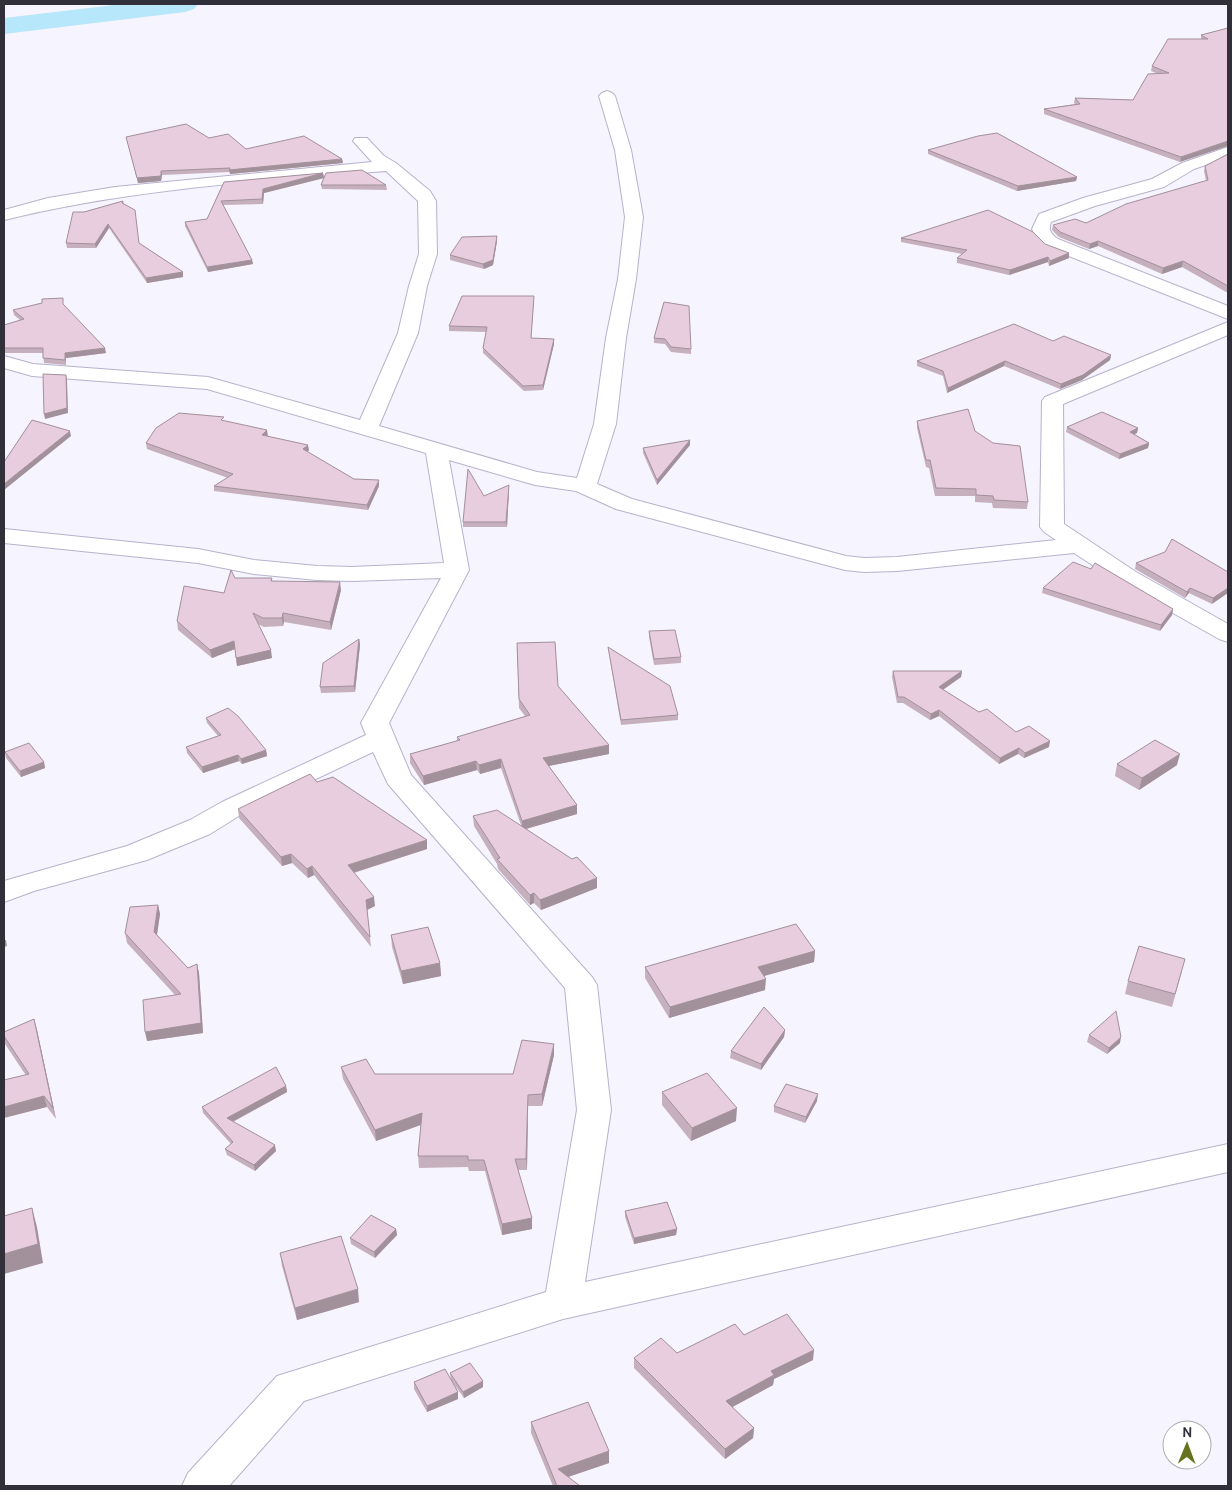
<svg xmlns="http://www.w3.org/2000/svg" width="1232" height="1490" viewBox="0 0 1232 1490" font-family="Cabin,sans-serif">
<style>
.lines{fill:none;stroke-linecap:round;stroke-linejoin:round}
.river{fill:#b6e7fa;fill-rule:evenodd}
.street-casing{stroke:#b7b2cc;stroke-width:2}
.street{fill:#fff;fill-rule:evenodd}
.wall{fill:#c7b0be}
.shaded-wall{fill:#a2909b}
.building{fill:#e7cddd;stroke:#a2909b}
</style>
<rect width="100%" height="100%" fill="#f6f4ff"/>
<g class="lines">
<!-- river -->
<path class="river" d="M123,4H198L194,9L185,12L4,34V18Z"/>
<!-- street casing -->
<g class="street-casing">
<path id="street" d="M607,91L612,93L615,96L631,150L643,217L636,279L626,338L616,424L597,484L632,499L846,556L864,558L897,557L1056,540L1044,532L1040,527L1042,401L1045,397L1228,322V335L1063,404L1064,524L1136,572L1228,624V642L1219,639L1118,582L1074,553L897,571L864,572L845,570L616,509L576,491L535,485L449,460L469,570L389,723L411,775L592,977L597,985L611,1110L585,1282L1228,1144V1172L563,1319L304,1401L229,1486H182L188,1473L277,1376L546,1292L577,1110L565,988L388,784L373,752L242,814L210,834L147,860L34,891L4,902V881L127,846L190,820L222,802L366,735L361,723L441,578L352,581L317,580L254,574L198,563L4,543V529L198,549L254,560L317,566L352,567L444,563L426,453L207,389L32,376L4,368V356L33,364L208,377L360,420L398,333L409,286L419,254L418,201L386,171C258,181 129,189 4,220V210L48,198L115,187L372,162L353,141L355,138H367L384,156L396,163L430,191L436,201L437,254L427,286L418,333L379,426L537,472L577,478L594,424L606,338L618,279L625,217L615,150L599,96L602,93Z
M1228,147V157L1194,169L1164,187L1095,206L1051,222C1048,230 1051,234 1058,239L1228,306V319L1046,247L1037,239L1032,229L1039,214L1083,198L1152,179L1182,163Z"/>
</g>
<!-- street -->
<use href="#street" class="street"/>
</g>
<!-- wall -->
<path class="wall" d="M1228,28L1180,162L1044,114V109L1075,104L1074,103L1075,98L1133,100L1158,74L1151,71L1152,66L1201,39V35Z
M126,137L209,138L246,149L342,159L343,163L230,174V172L162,175L161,181L138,183Z
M928,150L1077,177L1076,181L1017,191L928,154Z
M1228,154V292H1226L1182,267L1162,274L1098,246L1089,249L1059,237L1052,230L1053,225L1086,223L1206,181L1204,171L1205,166Z
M323,173L324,178L264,193L263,204L223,205L252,260L253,264L208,272L185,226V222L207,219L224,182Z
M321,185H386L387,190L322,189Z
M123,201L139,243L183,272V277L147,283L109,228L96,248H67L66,243L84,212Z
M497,236V241L493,265L484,269L450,260V255Z
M901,238L1045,244L1069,258L1049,266L1048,262L1009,275L957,263V258L962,254L901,242Z
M534,301L531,338L554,344L543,390L524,391L483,353V348L486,332L449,331V326Z
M664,302L691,349V354L671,352L665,344L654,343V338Z
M64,305L106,353L66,358V365L44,363L43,353H4V325L20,320L14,315L13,310Z
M1053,341L1111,355L1110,360L1082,380L1060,389L1004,366L947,393L943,376L917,366V361Z
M225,421L309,450L307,452L354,479L379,486L368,510L214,491V486L228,478L147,449L146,443Z
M917,421L975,431L1028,502L1027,509L993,508L992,503L975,502V496H935L929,468L926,467L917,428Z
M1067,427L1138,428L1137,433L1134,434L1149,443L1148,448L1119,459L1066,432Z
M690,440V445L657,485L643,453V448Z
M509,490L507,527H463V522L484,496Z
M1136,563L1228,572L1212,604L1189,593L1185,598L1135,569Z
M1091,569L1173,609L1172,615L1160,631L1042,593L1043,588Z
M235,578H272V581L341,590L331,630L284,622L283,626L264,627L258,624L272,658L237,666L235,649L212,658L178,630L177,621L224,593Z
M649,631L681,657V663L654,665L649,637Z
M359,639L360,645L355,692L321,693L320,687Z
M517,643L558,686L609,745V754L549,766L577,805V814L526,829L597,878V888L541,910L534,903L530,905L498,869L497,864L474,826L473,816L521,825L501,768L480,774L477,770L424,785L410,763V754L457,741V737L525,716L519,708Z
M608,647L678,715V720L621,725Z
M893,671H962L961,677L943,690L979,712L1016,732L1049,747L1024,758L1018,754L999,764L939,716L930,720L903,703H897L892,677Z
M206,718L266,750L267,756L242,764L239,761L203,773L187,753L186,747L218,736L207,723Z
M5,752L44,762L45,768L21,777L6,758Z
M1117,764L1177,765L1139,790L1115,776Z
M317,782L427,840V849L354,873L375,906L367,910L371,947L314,875L308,878L292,863L282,866L239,818L238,809Z
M158,905L160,914L157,935L188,968L197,964L199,973L203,1033L147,1041L175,995L127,943L125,933Z
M391,935L440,963L441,976L403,984L392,947Z
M815,951L814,962L764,976L765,990L669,1018L645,978V967Z
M1182,971L1172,1007L1125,994L1128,981Z
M34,1019L37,1030L56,1119L47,1107L5,1044L4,1041V1032Z
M785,1030L784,1037L761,1070L730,1058L731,1051Z
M1089,1035L1120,1043L1107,1054L1087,1042Z
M554,1055L542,1106H528L527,1170H518L532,1218V1229L502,1235L485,1171H469L468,1167L419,1168L418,1156L421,1125L376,1141L343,1079L341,1067L375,1074H513Z
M286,1086L287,1092L233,1122L276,1151L255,1171L227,1155L225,1149L231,1144L203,1113L202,1107Z
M662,1092L736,1121L691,1141L662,1105Z
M817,1101L805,1123L774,1112V1106Z
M625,1211L677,1229L676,1235L634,1244L625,1217Z
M396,1229L397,1235L375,1258L351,1244L350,1238Z
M280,1253L359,1302L297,1320L282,1266Z
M677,1353L813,1360L774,1379L773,1385L732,1407L754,1428L753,1438L725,1459L634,1368V1358Z
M450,1373L483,1387L464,1398L451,1380Z
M414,1382L458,1392V1399L427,1412L414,1389Z
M531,1422L609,1451V1463L568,1477L580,1486H553L531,1433Z"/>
<!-- shaded-wall -->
<path class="shaded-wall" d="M1228,141V146L1180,162L1181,157Z
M342,159L343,163L230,174L229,170Z
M161,171L162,175L161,181L138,183L137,178Z
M323,173L324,178L264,193L263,204L262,199L263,189Z
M1077,177L1076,181L1017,191L1018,186Z
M108,224L109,228L96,248L95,244Z
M497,236V241L493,265L484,269L483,264Z
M1098,241V246L1089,249L1090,244Z
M1069,253V258L1049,266L1050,261Z
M1048,257V262L1009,275L1010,270Z
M252,260L253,264L208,272L207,267Z
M1183,261L1182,267L1162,274L1163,268Z
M183,272V277L147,283L146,278Z
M554,339V344L543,390V385Z
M105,348L106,353L66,358V365L65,353Z
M1111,355L1110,360L1082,380L1060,389L1061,384Z
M1005,361L1004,366L947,393L948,388Z
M66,375L67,380L68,413L45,419L44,414Z
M1138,428L1137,433L1129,437L1130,432Z
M267,430L268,436L262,435Z
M70,431L71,436L4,490V484Z
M690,440V445L657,485V480Z
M1149,443L1148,448L1119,459L1120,454Z
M308,445L309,450L304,455L303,449Z
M379,480V486L368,510L367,505Z
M509,485V490L507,527L506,522Z
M340,582L341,590L331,630L330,622Z
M1190,588L1189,593L1185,598L1187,592Z
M1228,588V593L1212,604L1213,598Z
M1173,609L1172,615L1160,631L1161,625Z
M283,613L284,622L283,626L282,618Z
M359,639L360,645L355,692L354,686Z
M234,641L235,649L212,658L210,650Z
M271,650L272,658L237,666L236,658Z
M962,671L961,677L938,693L939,687Z
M939,710V716L930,720L931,714Z
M1050,741L1049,747L1024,758L1025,753Z
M609,745V754L543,767V758Z
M1019,748L1018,754L999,764L1000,758Z
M266,750L267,756L242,764L241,759Z
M1180,754L1177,765L1139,790L1142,778Z
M238,755L239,761L203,773L202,767Z
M501,759V768L480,774L479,765Z
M476,761L477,770L424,785L423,776Z
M44,762L45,768L21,777L20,771Z
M577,805V814L522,830V821Z
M427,840V849L349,874L348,865Z
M291,854L292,863L282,866L281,857Z
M312,866L314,875L308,878L307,869Z
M597,878V888L541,910L540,900Z
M534,893V903L530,905V895Z
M374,897L375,906L367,910L366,900Z
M158,905L160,914L156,941L154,932Z
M4,940H6L7,946L4,947Z
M815,951L814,962L757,978L758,967Z
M440,963L441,976L403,984L401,971Z
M197,964L199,973L203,1033L147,1041L145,1032L201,1023Z
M766,979L765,990L669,1018L670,1007Z
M34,1019L37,1030L56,1119L53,1108Z
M785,1030L784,1037L761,1070V1064Z
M1121,1037L1120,1043L1107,1054L1109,1048Z
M554,1044V1055L542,1106V1094Z
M286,1086L287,1092L228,1124L227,1118Z
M818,1094L817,1101L805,1123L806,1117Z
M528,1095V1106L527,1170L526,1159Z
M44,1096L47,1107L4,1118V1107Z
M737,1108L736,1121L691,1141L692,1128Z
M422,1113L423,1124L376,1141L375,1130Z
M275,1145L276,1151L255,1171L254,1165Z
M32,1208L37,1227L43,1263L4,1274V1254Z
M532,1218V1229L502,1235V1224Z
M396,1229L397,1235L375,1258L374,1252Z
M677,1229L676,1235L634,1244V1238Z
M358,1289L359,1302L297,1320L295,1308Z
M814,1350L813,1360L774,1379L773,1385L725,1411L726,1401L771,1371Z
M483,1381V1387L464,1398L463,1392Z
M458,1392V1399L427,1412V1406Z
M754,1428L753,1438L725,1459V1449Z
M609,1451V1463L559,1480L558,1469Z"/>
<!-- building -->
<path class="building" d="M1228,28V141L1181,157L1044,109L1080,104L1075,98L1133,100L1148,74L1169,73L1152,66L1168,39H1208L1201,35Z
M186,124L209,138L228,134L246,149L304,136L342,159L229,170L230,168L161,171V176L137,178L126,137Z
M997,133L1077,177L1018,186L928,150L978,136Z
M1228,154V286L1183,261L1163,268L1098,241L1090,244L1060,232L1053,225L1075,219L1086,223L1126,204L1208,180L1205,166Z
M362,170L386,185H321L326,173Z
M323,173L263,189L262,199L221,201L252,260L207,267L185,222L207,219L224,182Z
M123,201L122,203L135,210L139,243L183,272L146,278L108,224L95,244L66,243L73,212H84Z
M988,210L1033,232L1045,244L1069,253L1050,261L1048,257L1010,270L957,258L967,250L901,238Z
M497,236L493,260L483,264L450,255L462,237Z
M462,296H534L531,338L554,339L543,385L523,386L483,348L487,327L449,326Z
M63,298V304L105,348L65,353V360L43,358V348H4V325L24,319L13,310L42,303V299Z
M664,302L689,306L691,349L671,347L665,339L654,338Z
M1014,324L1053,341L1064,336L1111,355L1083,375L1061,384L1005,361L948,388L943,371L917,361Z
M43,374L66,375L67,408L44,414Z
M968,409L975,431L993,443L1020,446L1028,502L994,500L993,496L976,495V489L936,488L930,460H926L917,421Z
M1102,412L1138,428L1130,432L1149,443L1120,454L1067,427Z
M179,413L224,417L221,420L267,430L262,435L308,445L303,449L354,479L379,480L367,505L214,486L233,474L146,443L156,428Z
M32,420L70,431L4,484V462Z
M690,440L657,480L643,448Z
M468,469L484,496L509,485L506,522H463Z
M1172,539L1228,572V588L1213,598L1190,588L1187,592L1136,563L1165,552Z
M1073,562L1091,569L1095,563L1173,609L1161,625L1043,588Z
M231,570L235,578H272L271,581L340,582L330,622L283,613L282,618H263L253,613L271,650L236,658L234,641L210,650L177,621L184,586L224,593Z
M675,630L681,657L654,659L649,631Z
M359,639L354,686L320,687L323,663Z
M555,642L558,686L609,745L543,758L577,805L522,821L501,759L479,765L476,761L423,776L410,754L460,740L457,737L530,715L519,699L517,643Z
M608,647L670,686L678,715L621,720Z
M893,671H962L939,687L979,712L987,709L1016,732L1029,726L1050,741L1025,753L1019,748L1000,758L939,710L931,714L904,697H898Z
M228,708L238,716L266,750L241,759L238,755L202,767L186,747L221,735L206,718Z
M1155,740L1180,754L1142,778L1117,764Z
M29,743L44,762L20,771L5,752Z
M310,774L317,782L333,777L427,840L348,865L374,897L366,900L370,937L312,866L307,869L291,854L281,857L238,809Z
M497,810L572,859L577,857L597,878L540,900L534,893L530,895L497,859L500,858L473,816Z
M158,905L154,932L188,968L197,964L201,1023L145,1032L143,1000L181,994L125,933L130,907Z
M796,924L815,951L758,967L766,979L670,1007L645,967Z
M428,927L440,963L401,971L391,935Z
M1139,946L1185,959L1175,994L1128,981Z
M764,1007L785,1030L761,1064L731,1051Z
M1116,1011L1121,1037L1109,1048L1089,1035Z
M34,1019L53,1108L44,1096L4,1107V1080L29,1074L4,1036V1032Z
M522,1040L554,1044L542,1094L528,1095L526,1159H515L532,1218L502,1224L484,1160H468V1156H418L422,1113L375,1130L341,1067L366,1059L375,1074H513Z
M276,1067L286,1086L227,1118L275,1145L254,1165L225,1149L233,1142L202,1107Z
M707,1073L737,1108L692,1128L662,1092Z
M786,1084L818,1094L806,1117L774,1106Z
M667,1202L677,1229L634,1238L625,1211Z
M32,1208L38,1244L4,1254V1216Z
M371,1215L396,1229L374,1252L350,1238Z
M341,1236L358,1289L295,1308L280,1253Z
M787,1314L814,1350L771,1371L774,1375L726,1401L754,1428L725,1449L634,1358L661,1338L677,1353L735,1324L744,1335Z
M470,1363L483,1381L463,1392L450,1373Z
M445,1369L458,1392L427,1406L414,1382Z
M588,1402L609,1451L558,1469L580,1486H557L531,1422Z"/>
<!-- border -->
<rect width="1232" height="1490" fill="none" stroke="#312f39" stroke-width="10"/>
<!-- north arrow -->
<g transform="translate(1187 1445) rotate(1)"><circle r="24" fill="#ffffff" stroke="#adacb0"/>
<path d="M0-4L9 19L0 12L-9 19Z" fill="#67731f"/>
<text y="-8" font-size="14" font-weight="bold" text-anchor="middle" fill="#312f39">N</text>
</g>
</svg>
